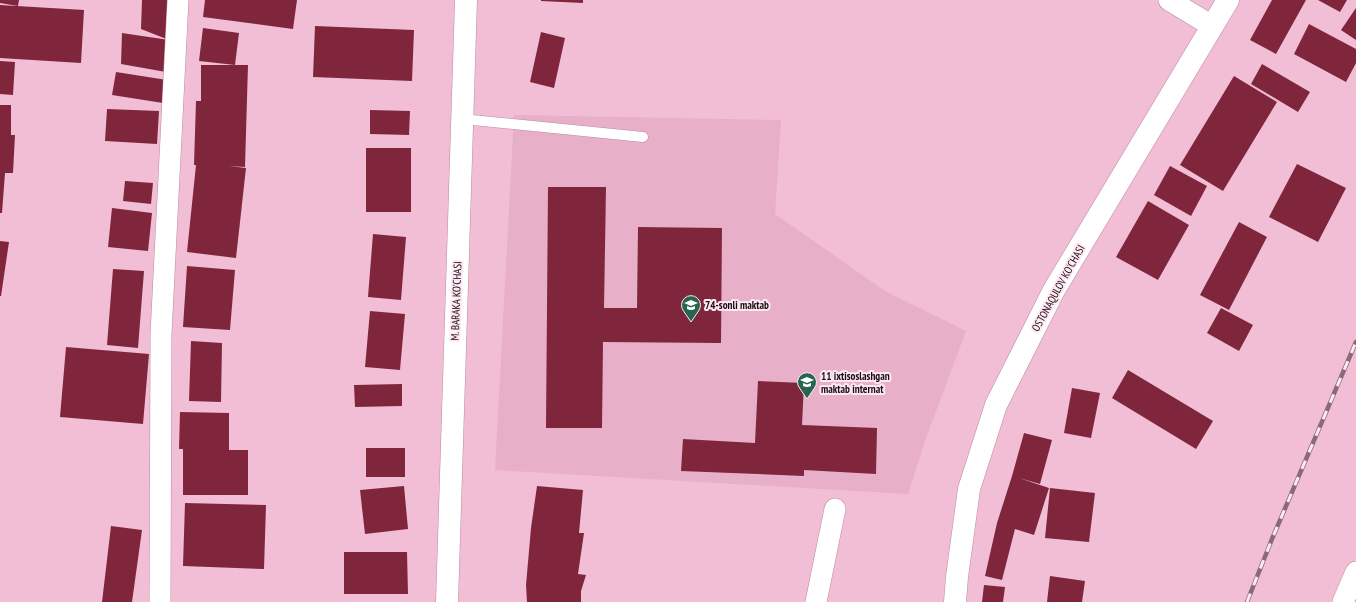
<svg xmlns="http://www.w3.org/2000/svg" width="1356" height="602" viewBox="0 0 1356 602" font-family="'PT Sans Narrow',sans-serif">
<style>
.built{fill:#e8afc9}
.building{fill:#7f263d}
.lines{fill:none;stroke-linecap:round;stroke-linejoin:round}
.lane-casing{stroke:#ba8aa1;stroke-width:11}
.street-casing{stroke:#ba8aa1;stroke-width:22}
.secondary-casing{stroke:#ba8aa1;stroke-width:23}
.lane{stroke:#fff;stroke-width:10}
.street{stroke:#fff;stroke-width:21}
.secondary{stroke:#fff;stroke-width:22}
.rail-casing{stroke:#8c6979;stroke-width:4.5}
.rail{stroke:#fee9f2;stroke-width:3;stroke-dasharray:9;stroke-linecap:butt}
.labels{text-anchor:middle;stroke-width:4;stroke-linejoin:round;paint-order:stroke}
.street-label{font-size:11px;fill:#1e0d15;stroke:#fee9f2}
.poi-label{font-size:11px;font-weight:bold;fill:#1e0d15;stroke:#fee9f2;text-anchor:start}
</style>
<rect width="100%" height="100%" fill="#f1bed6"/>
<!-- built -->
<path class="built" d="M514,115L781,120L775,214L885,291L966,331L926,438L908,494L495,470Z"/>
<!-- building -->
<path class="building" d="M0,0H19L18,6L0,3Z
M142,0H171L169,40L141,29Z
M205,0H297L293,29L203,17Z
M541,0H583V3L541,1Z
M1272,0H1306L1276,54L1250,40Z
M1318,0H1347L1340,12Z
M0,5L84,10L81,63L0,58Z
M1356,8V40L1341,30Z
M1309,24L1356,49V63L1346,82L1294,54Z
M315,26L414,30L412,81L313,77Z
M203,28L239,33L235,65H248L245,167L229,166L246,168L236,258L187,252L196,165H194L196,101H201V65H235L199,61Z
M541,32L565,38L554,88L530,82Z
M122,33L169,40L166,72L121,64Z
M0,61L15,62L13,95L0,94Z
M1262,64L1310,92L1298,112L1251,84Z
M116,72L167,80L163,103L112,95Z
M1234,76L1277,102L1223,191L1180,165Z
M0,105H11V135H15L13,173H5L2,213H0Z
M107,109L159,111L157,144L105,141Z
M370,110L410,111L409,135L370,134Z
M366,148H411V212H366Z
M1297,164L1346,188L1318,242L1269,217Z
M1170,166L1207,186L1191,216L1154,195Z
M125,181L153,183L151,204L123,201Z
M548,187H606L604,308H637L638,227L722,228L721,343L603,342L602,428H546Z
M1148,201L1189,225L1158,280L1116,257Z
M112,208L152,213L148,251L108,247Z
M1239,222L1267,237L1229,310L1200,295Z
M373,234L406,237L401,300L368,297Z
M0,241L9,242L1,296H0Z
M187,266L235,270L230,330L183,327Z
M113,269L144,271L138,348L107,345Z
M1221,308L1253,325L1239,351L1207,333Z
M370,311L405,314L400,370L365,367Z
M191,341L222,343L221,402L189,401Z
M66,347L149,354L143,424L60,417Z
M1128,370L1213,421L1196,449L1112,398Z
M758,381L804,383L802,425L877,428L876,474L804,470V476L681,471L683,439L755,443Z
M402,384V406L355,407L354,385Z
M1072,388L1100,393L1091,438L1064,433Z
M180,412L229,413V450H248V495H183V449H179Z
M1024,433L1052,440L1040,484L1019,478L1049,488L1034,535L1015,529L1002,580L985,576L997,523L1012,476Z
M366,448H405V477H366Z
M404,486L408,529L365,534L360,490Z
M537,486L583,490L579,533H584L578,574L586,575L581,591V602H527L526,585L531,528Z
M1050,488L1095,493L1089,542L1045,538Z
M185,503L266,505L264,569L183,566Z
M111,526L142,530L132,602H102Z
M344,552H407L408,594H344Z
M1050,576L1085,581L1082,602H1047Z
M984,585L1005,587L1003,602H982Z"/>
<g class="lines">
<!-- lane casing -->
<g class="lane-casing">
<path id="lane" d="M462,119L643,137"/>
</g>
<!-- street casing -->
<g class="street-casing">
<path id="street" d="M1169,0L1212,26
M160,602L161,334L178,0
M816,602L835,509
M1343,602L1356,572"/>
</g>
<!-- secondary casing -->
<g class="secondary-casing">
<path id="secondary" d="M447,602L466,0
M955,602L957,577L969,489L996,405L1054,290L1228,0"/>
</g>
<!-- lane -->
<use href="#lane" class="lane"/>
<!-- street -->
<use href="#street" class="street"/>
<!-- secondary -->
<use href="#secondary" class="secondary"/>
<!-- rail casing -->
<g class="rail-casing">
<path id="rail" d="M1247,602L1272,539L1356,342"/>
</g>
<!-- rail -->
<use href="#rail" class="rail"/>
</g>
<!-- icons -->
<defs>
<g id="school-pin" transform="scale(1)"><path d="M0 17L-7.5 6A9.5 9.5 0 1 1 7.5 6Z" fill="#276551" stroke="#fee9f2"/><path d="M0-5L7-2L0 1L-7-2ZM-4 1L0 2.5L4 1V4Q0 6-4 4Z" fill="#fff"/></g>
</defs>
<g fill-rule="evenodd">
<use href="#school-pin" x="691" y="305"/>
<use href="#school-pin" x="807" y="382"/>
</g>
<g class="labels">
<!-- street labels -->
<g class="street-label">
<text transform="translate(1058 288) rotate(-61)" y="4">OSTONAQULOV KO'CHASI</text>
<text transform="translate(456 301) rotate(-88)" y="4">M. BARAKA KO'CHASI</text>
</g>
<!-- poi labels -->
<g class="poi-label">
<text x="705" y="309">74-sonli maktab</text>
<text x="821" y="380">11 ixtisoslashgan<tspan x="821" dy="13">maktab internat</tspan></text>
</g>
</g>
</svg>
